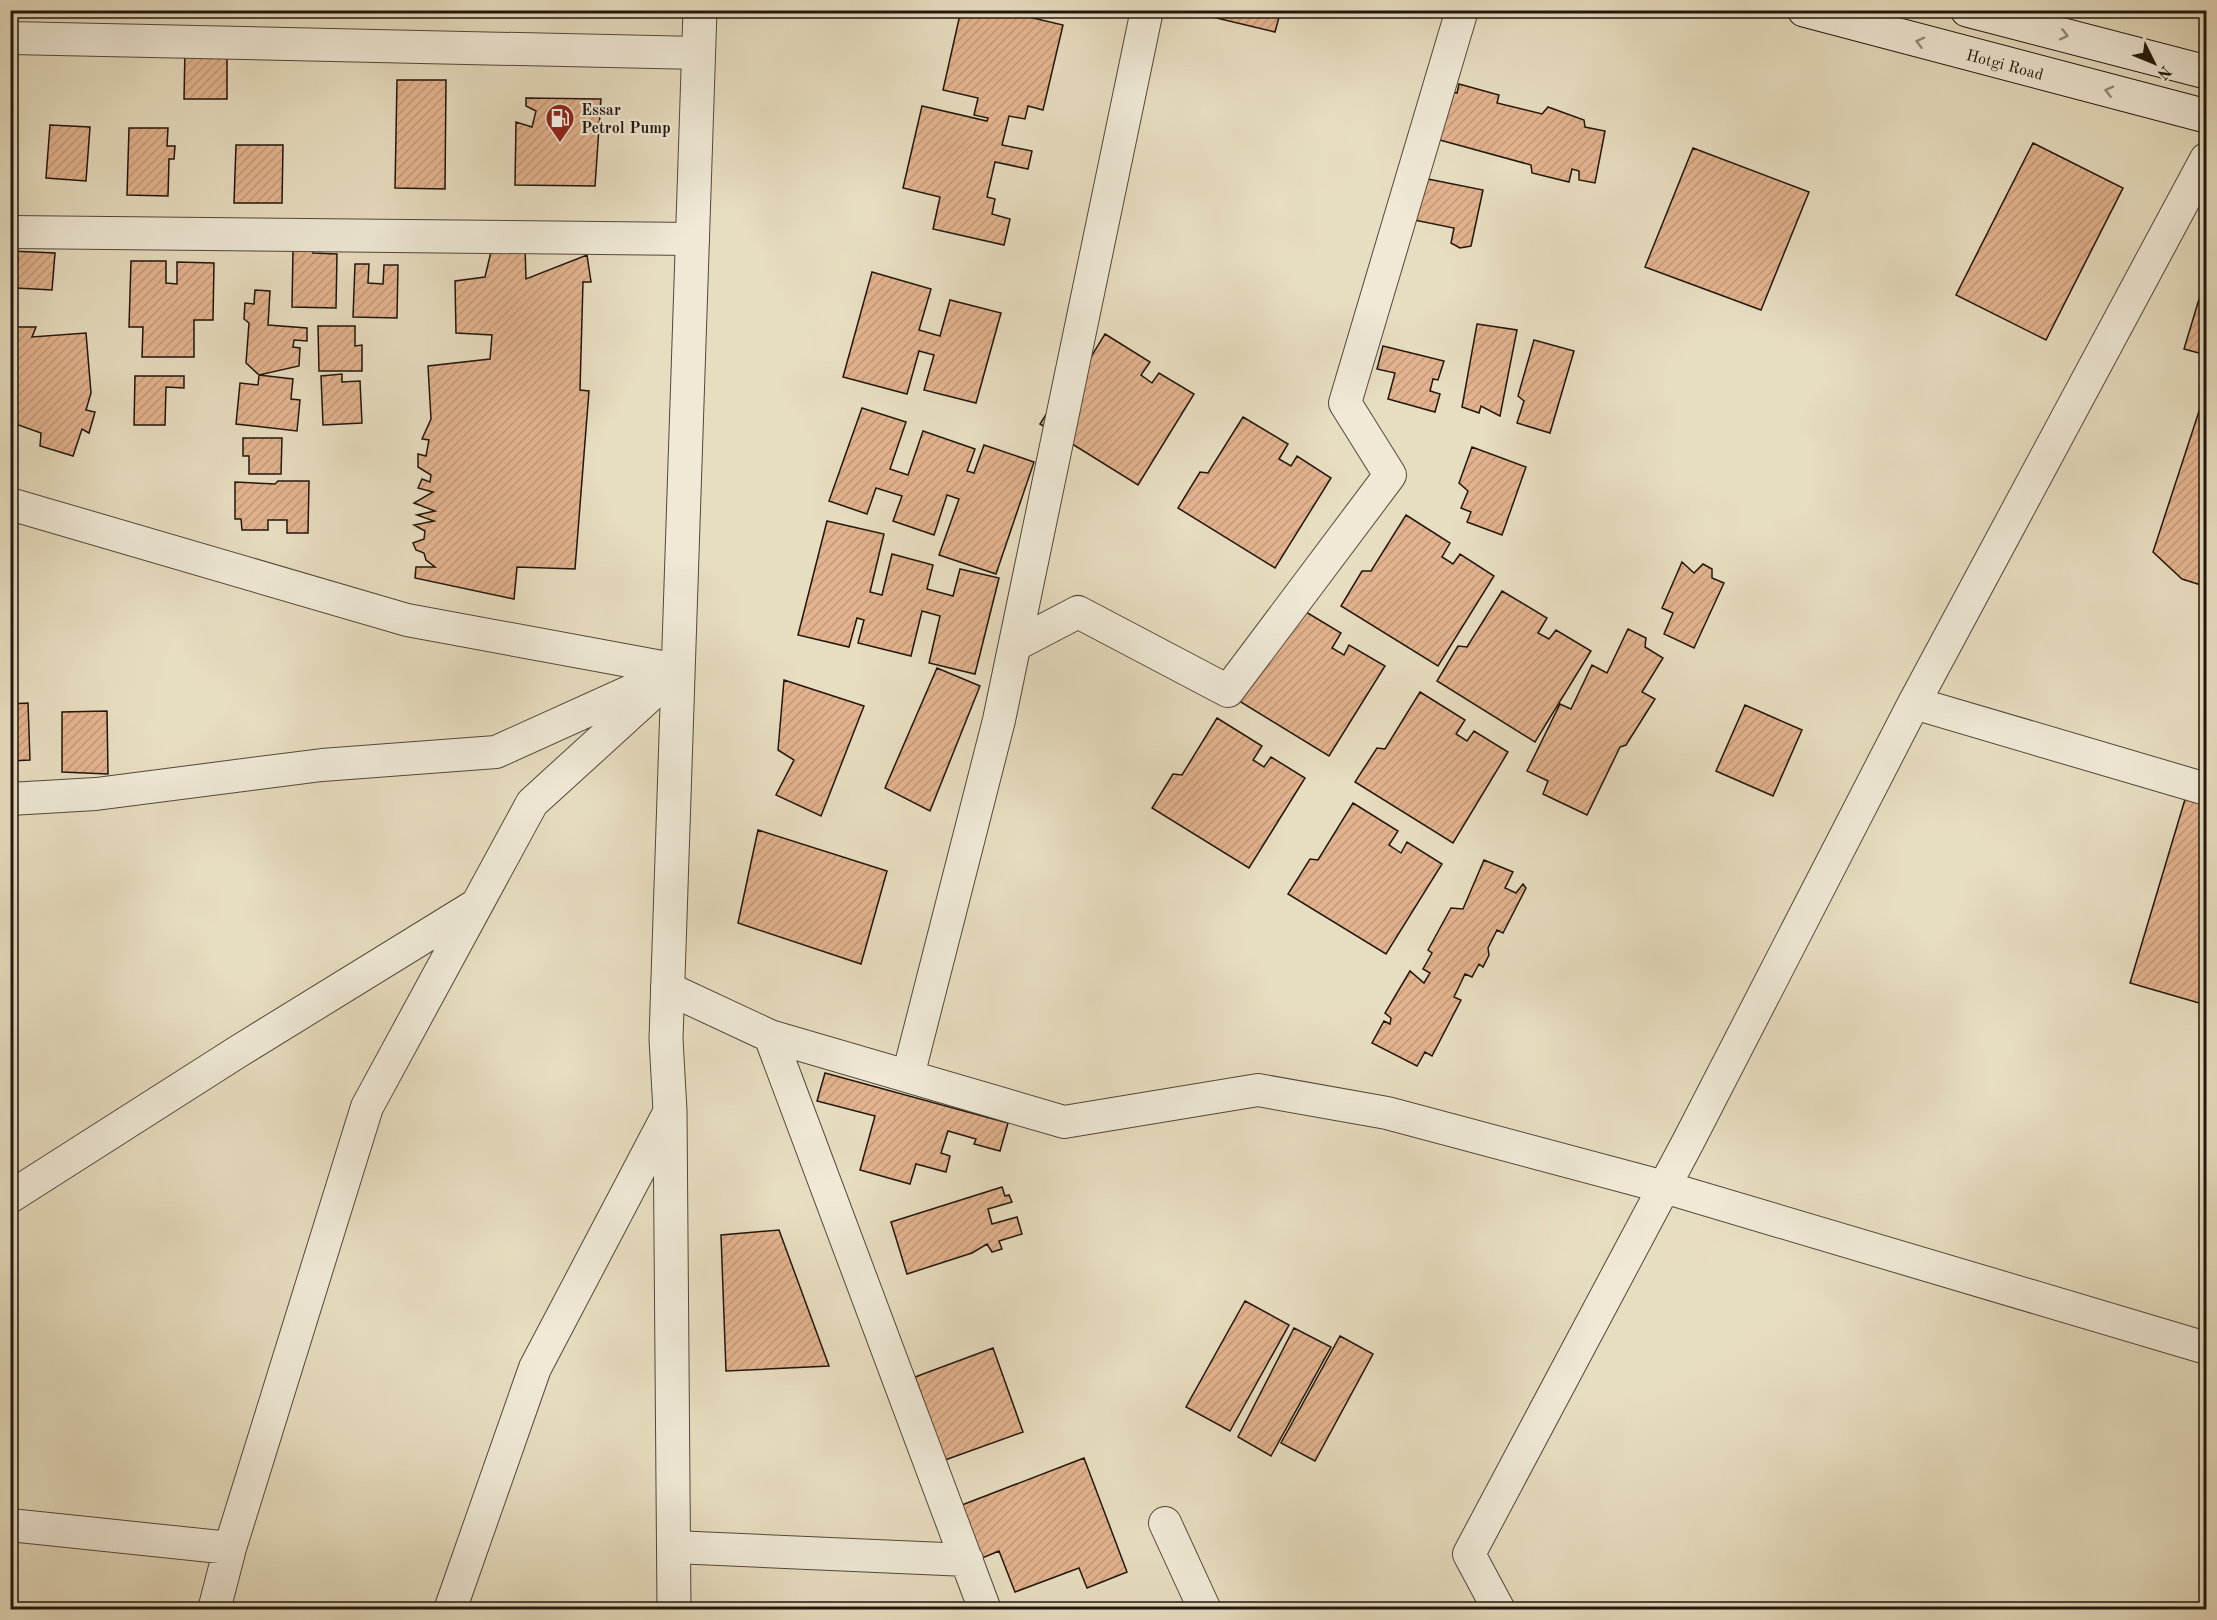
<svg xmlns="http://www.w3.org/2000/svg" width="2217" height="1620" viewBox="0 0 2217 1620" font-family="'Old Standard TT',serif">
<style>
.building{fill:url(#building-hatch);stroke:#21160d;stroke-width:1.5}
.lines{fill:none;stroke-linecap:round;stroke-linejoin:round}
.minor-casing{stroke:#52483a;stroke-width:34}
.tertiary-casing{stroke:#52483a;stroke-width:35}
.secondary-casing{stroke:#21160d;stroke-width:35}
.minor{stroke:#efe9d6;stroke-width:32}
.tertiary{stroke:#efe9d6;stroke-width:33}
.secondary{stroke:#efe9d6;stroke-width:33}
.oneway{stroke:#928a7c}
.labels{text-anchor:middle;stroke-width:4.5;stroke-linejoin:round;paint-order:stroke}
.street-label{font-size:16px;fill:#21160d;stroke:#efe9d6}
.poi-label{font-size:16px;font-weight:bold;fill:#21160d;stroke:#efe9d6;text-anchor:start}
</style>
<defs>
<pattern id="building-hatch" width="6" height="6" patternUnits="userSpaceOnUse" patternTransform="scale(1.5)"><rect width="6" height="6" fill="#e2b38e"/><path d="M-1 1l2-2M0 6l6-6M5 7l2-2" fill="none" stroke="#c29979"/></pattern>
</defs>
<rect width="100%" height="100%" fill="#e7ddc0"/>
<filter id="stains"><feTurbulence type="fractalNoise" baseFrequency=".00333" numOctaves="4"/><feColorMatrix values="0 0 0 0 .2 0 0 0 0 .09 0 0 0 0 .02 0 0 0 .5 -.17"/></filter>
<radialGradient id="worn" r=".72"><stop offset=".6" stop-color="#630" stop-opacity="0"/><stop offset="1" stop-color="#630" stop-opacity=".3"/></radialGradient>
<!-- building -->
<path class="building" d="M961,10H999L1063,25L1043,110L1028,106L1025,119L1009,116L1002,145L1032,151L1028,169L995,162L987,197L995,199L992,214L1010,219L1004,245L933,229L940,197L903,188L922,106L987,121L988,118L974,115L978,98L943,90Z
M1183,10H1281L1275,32Z
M185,49H227V99H184Z
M397,80H446L445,189L395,188Z
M1459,84L1499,95L1497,103L1542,114L1548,107L1584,120L1585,127L1605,131L1595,183L1579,180V171L1572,169L1569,182L1532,173L1531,165L1425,136L1439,89L1457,93Z
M526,98L601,99L595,186L515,185L516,122L532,127L536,111L526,106Z
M50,125L90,127L86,181L46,178Z
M129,128H168L167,146H175L174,159H169L168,196L127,195Z
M2033,143L2123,188L2046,340L1956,295Z
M236,145H283L282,203H234Z
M1693,148L1809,192L1761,310L1645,267Z
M1423,178L1483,190L1471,246L1460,248L1451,243L1454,228L1414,220Z
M493,243L525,246L526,279L587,255L591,282H583L580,390L589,391L575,569L517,567L514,599L415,578L416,567H435L426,560L424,553L416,550L413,543L424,539L425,531L414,525L434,521L417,515L435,511L414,503L433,492L418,488L422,479L430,482L431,475L418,467V454L426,456L429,440L422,439L431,419L428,366L490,359L492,335L456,333L455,281L485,277Z
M293,249L313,250V253L337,254L336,308L292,307Z
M10,251L55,253L52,290L16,288L18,256L10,255Z
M131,261H166V283L177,284V262L214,263L213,320H194V357H142L143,327H129Z
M355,264H369L368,283L383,284L384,265H398L397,318L353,317Z
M872,272L931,289L919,330L940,336L950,300L1001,313L976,403L924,390L934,355L919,351L907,394L843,377Z
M2206,276V355L2184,349Z
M255,290L270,291L268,325L307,328V341L294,340L293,347L300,348L299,366L259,375L246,363L249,323L244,319L245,303L254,304Z
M1477,324L1517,330L1500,416L1481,406L1479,413L1462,407Z
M318,326H355V346L362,345V371H319Z
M10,327H36L32,337L86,333L91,393L86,410L95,412L89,433L82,429L73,456L40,446L41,433L10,422Z
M1105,334L1150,362L1141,375L1152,383L1159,373L1194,394L1138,485L1040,424L1062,389L1070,391Z
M1534,340L1574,351L1550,433L1517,423L1524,401L1518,396Z
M1383,346L1444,361L1438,380L1433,379L1430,391L1440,394L1435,412L1388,399L1395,373L1377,369Z
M342,374V382L360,381L362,423L323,425L321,376Z
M259,375L293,379L291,399L300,400L297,431L236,424L240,383L258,385Z
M135,376H184V388L166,387L165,425H134Z
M2205,393L2206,569L2201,585L2182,579L2153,552Z
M862,408L906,422L890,469L908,475L923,431L975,449L967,471L974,473L984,445L1034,462L996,574L939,555L959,499L947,495L934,535L893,521L902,496L876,488L867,514L829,501Z
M1243,417L1288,444L1279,459L1291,466L1297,456L1331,478L1275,568L1178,508L1200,472L1208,473Z
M243,438H282L281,474H249V456H243Z
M1472,447L1526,467L1502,535L1467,522L1471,512L1461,508L1468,491L1459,483Z
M278,481H309L308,533H287V520H268V530H242L241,519H235V482L275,484Z
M1406,515L1450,543L1442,557L1453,564L1460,554L1494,576L1438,666L1341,606L1362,571H1371Z
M827,521L884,534L870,592L882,595L892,554L933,565L927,589L953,596L960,569L999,578L975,674L929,663L940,616L922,611L911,656L858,643L864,620L857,618L849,647L798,635Z
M1682,562L1694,573L1703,564L1712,569V578L1724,583L1694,648L1664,634L1673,613L1662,608Z
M1502,591L1547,618L1538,633L1549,639L1556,630L1591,651L1535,742L1437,681L1458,646L1467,647Z
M1296,606L1341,633L1332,648L1344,655L1349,645L1385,666L1329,756L1231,696Z
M1628,629L1646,638L1645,647L1663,658L1642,692L1655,699L1626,745L1620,747L1587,815L1543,794L1548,781L1527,771L1560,704L1571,709L1592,665L1607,673Z
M937,668L980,686L930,811L885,788Z
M784,680L864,706L821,816L776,795L794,760L778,750Z
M1420,692L1465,720L1456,734L1467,741L1474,731L1508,752L1453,843L1355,782L1377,748L1385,749Z
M28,703L30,760L10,761V704Z
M1745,705L1802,730L1773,796L1716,771Z
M107,711L108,774L62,772V712Z
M1217,718L1262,746L1253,760L1264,767L1271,757L1305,778L1249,868L1152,808L1173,774L1182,775Z
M2186,796L2206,802V1005L2130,983Z
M1353,803L1398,831L1389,845L1401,853L1407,842L1442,864L1386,954L1288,894L1310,859L1318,860Z
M758,830L887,871L861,964L738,923Z
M1484,860L1513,872L1505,888L1516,893L1523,884L1526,888L1503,933L1497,930L1488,948L1489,955L1483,967L1479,964L1472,977L1465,974L1454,997L1461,1000L1432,1056L1425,1052L1417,1066L1372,1043L1384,1021L1390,1024L1391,1018L1385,1013L1410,971L1424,983L1430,973L1423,969L1432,953L1428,950L1451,908L1463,909Z
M825,1073L1008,1123L1000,1151L974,1144L976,1139L948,1131L941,1153L950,1156L946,1172L916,1164L910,1184L860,1170L875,1116L817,1101Z
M1002,1187L1005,1196L1009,1195L1012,1202L988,1209L992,1224L1017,1217L1022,1234L999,1241L1002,1249L992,1252L987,1244L972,1253L907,1274L891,1222Z
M779,1230L829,1366L726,1371L721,1235Z
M1245,1301L1289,1325L1230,1431L1186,1407Z
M1294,1328L1331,1347L1271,1456L1238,1437Z
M1340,1336L1373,1354L1315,1461L1281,1443Z
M993,1348L1023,1432L945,1460L915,1377Z
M1084,1458L1127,1572L1087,1588L1079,1568L1015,1592L999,1551L970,1563L949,1510Z"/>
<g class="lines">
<!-- minor casing -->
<g class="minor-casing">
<path id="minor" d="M10,38L699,53
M10,232L693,239
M10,504L407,620L678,670
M1015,645L1078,612L1228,691L1390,475L1345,403L1462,10
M1914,703L2206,789
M10,799L96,794L322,765L496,752L653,681
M667,988L770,1036L1064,1122L1258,1090L1387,1113L1664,1187L2206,1348
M770,1036L985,1610
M908,1076L999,720L1147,10
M10,1197L239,1051L476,905
M1165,1523L1205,1610
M10,1525L230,1548
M674,1547L967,1560
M214,1610L230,1548L367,1107L532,803L678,670
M450,1610L535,1368L670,1111
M1499,1610L1469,1554L1688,1142L1914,703L2206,159"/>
</g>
<!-- tertiary casing -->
<g class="tertiary-casing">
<path id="tertiary" d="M674,1610L670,1111L666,1039L700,10"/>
</g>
<!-- secondary casing -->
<g class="secondary-casing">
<path id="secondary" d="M1804,10L2206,116
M1967,10L2206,72"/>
</g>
<!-- minor -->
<use href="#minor" class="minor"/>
<!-- tertiary -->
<use href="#tertiary" class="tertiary"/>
<!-- secondary -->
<use href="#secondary" class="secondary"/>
</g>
<!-- one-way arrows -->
<defs><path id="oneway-chevron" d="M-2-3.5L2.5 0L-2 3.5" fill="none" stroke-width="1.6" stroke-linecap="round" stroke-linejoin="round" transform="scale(1.5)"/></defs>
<g class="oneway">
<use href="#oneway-chevron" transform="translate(2064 35) rotate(14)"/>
<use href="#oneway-chevron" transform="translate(1920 42) rotate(-165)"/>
<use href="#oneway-chevron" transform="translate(2109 91) rotate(-166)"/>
</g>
<!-- icons -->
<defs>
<g id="fuel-pin" transform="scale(1.5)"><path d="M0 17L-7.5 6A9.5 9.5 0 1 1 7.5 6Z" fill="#8f2418" stroke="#efe9d6"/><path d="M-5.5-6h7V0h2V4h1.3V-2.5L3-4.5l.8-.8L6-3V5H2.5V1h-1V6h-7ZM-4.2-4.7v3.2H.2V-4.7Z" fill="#fff"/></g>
</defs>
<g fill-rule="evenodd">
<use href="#fuel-pin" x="560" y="118"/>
</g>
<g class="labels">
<!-- street labels -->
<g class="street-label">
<text transform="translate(2005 64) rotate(15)" y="6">Hotgi Road</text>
</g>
<!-- poi labels -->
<g class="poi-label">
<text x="581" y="115">Essar<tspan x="581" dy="18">Petrol Pump</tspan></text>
</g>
</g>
<!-- margin -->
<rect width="2217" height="1620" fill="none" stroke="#e7ddc0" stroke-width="36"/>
<rect x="12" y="12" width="2193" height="1596" fill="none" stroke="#21160d" stroke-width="3"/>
<rect x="18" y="18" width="2181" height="1584" fill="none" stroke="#21160d" stroke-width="1.5"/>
<!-- north arrow -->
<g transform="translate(2154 63) rotate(133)" stroke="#efe9d6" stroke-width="4.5" paint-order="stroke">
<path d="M0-4.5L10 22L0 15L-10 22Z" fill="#21160d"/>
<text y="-9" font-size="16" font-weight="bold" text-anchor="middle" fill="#21160d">N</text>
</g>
<rect width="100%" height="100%" filter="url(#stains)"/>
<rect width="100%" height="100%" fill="url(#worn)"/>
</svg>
